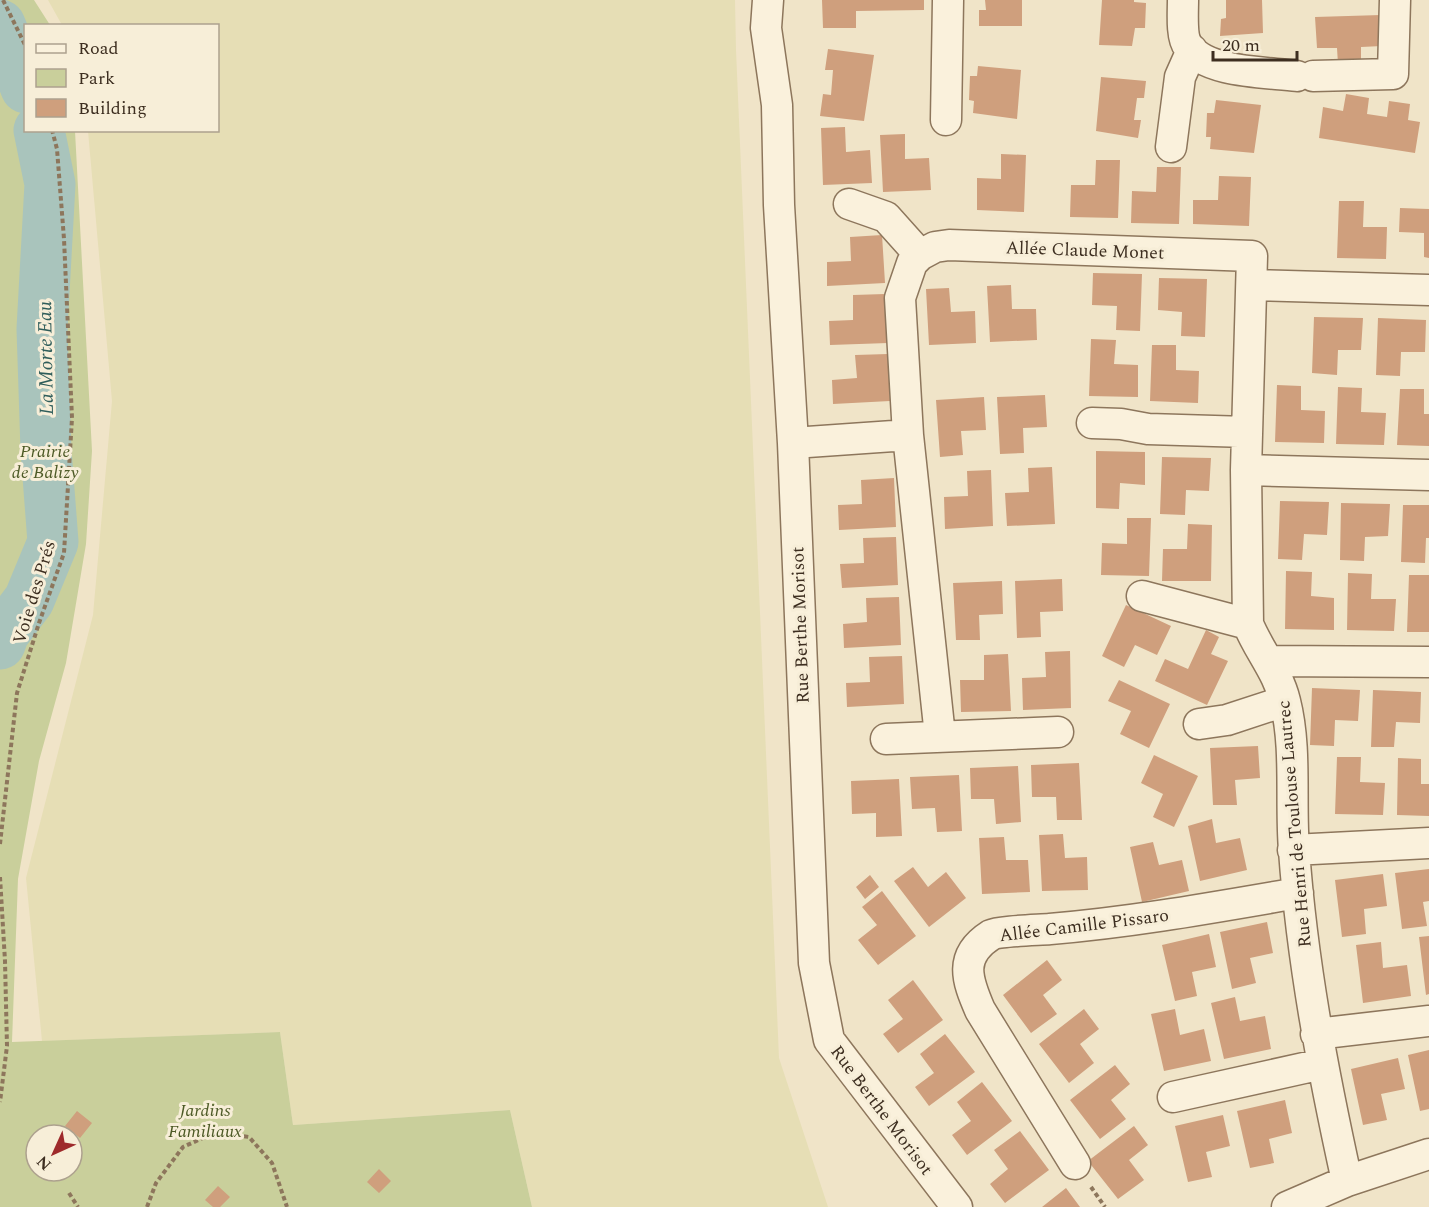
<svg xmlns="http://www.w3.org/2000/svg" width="1429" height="1207" viewBox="0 0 1429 1207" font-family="Spectral,serif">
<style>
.farmland{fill:#e6deb5}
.green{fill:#c9cf9b;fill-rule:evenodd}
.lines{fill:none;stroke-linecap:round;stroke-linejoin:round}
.river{stroke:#a9c4bc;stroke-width:51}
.building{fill:#cf9f7d}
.minor-casing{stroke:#8d765c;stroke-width:33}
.path{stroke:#8d765c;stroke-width:4;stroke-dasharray:4.5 3;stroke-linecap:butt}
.minor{stroke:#faf1dc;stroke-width:30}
.labels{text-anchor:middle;stroke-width:6;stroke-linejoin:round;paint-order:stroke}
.street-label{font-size:18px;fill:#3d2e20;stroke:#f7eed8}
.park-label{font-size:18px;font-style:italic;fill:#4d5a26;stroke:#f7eed8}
.water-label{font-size:20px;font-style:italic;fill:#2f5d5a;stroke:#f7eed8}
</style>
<rect width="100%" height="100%" fill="#f0e4c8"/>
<!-- farmland -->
<path class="farmland" d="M48,0H735L736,50L779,1058L828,1207H532L510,1110L293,1125L280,1032L42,1041L26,878L93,615L112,401L88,131L218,130V26L62,25Z"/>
<!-- green -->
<path class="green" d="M0,0H34L50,25L26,26V130L75,131L92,451L86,544L66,663L39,761L18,879L12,1042L280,1032L293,1125L510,1110L532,1207H0ZM36,1135H72V1171H36Z"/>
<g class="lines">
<!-- river -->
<path class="river" d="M0,25L26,88
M0,644L4,633L29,600L53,542L46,450L42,329L50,184L39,130"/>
</g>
<!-- building -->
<path class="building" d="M822,0H924V10L856,11V28H823Z
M985,0H1022V26H979V10H986Z
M1102,0H1134V2L1146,3L1145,28H1135L1132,46L1099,45Z
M1226,0H1262L1263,33L1220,36L1221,19L1226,18Z
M1381,15L1382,46L1361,47V63L1338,64L1337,48H1317L1315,17Z
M828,49L874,55L864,121L820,116L823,94L831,95L833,70H825Z
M978,66L1021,70L1017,119L973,113L974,101L969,100L970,76H977Z
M1101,77L1146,81L1144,98H1137L1134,120H1141L1138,138L1096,131Z
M1346,94L1369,98L1367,114L1387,117L1389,101L1410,104L1408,120L1420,122L1415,153L1319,138L1323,107L1343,111Z
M1216,100L1261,105L1254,153L1210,149L1211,137H1206L1207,113H1214Z
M845,127L846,152L870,150L872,183L823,185L821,128Z
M905,134V159L929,158L931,190L883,192L880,135Z
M1001,154L1026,155L1024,212L977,210V178L1001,179Z
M1096,160H1120L1118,218L1070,217L1071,185H1095Z
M1157,167H1181L1179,224L1131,223L1132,191L1156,192Z
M1219,176L1251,177L1249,226L1193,224V200H1218Z
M1339,201H1364L1363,227H1387L1386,259L1337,258Z
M1400,208L1429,209V258L1424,257V233L1399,232Z
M882,235L885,283L827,286V262L851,261L850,237Z
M1093,273L1142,274L1140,331L1116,330L1117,306L1092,305Z
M1159,278L1207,279L1205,337L1181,336L1182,312L1158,310Z
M1011,285L1012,309H1036L1037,340L990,342L987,286Z
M949,288L951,312L975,311L976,343L929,345L926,289Z
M885,294L888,343L830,345L829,321L853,320V295Z
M1314,317L1363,318L1361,350H1338L1337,375L1312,373Z
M1378,318L1426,320L1425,352H1401L1400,376L1376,375Z
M1091,339L1116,340L1114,364L1138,365V397L1089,396Z
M1152,345H1176V370L1199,371L1198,403L1150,401Z
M888,354L890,401L833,404L832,380L857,378L855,355Z
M1277,385L1301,386V410L1325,411L1324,443L1275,442Z
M1338,387L1362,388L1361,412L1386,413L1384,445L1336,444Z
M1400,389H1424V414H1429V446L1397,445Z
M1045,395L1047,427L1023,428L1024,453L1000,454L997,397Z
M984,397L986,430L961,431L963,455L940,457L936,400Z
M1096,451L1145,452V485L1120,483L1119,509L1096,508Z
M1162,457L1211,458L1209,491L1186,490L1185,515L1160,514Z
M1052,467L1055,524L1007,526L1005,493L1029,492L1028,468Z
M991,470L993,526L945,529L944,497L968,496L967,471Z
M894,478L896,527L839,530L838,505L862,504L861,480Z
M1280,501L1329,502L1327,535L1304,534L1302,560L1278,559Z
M1341,503L1390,504L1388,536L1365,537L1364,561L1340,560Z
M1403,505H1429V538H1426L1425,563L1401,562Z
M1127,518H1151L1149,576L1101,575L1102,543L1127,544Z
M1188,524L1212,525L1211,581H1162L1163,549H1187Z
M896,537L898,585L842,588L840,564L864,563L863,538Z
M1286,571L1312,572L1311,596L1334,598V630L1285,629Z
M1348,573L1372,574L1371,599H1396L1394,631L1347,630Z
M1409,575H1429V632H1407Z
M1062,579L1063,611L1040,612L1041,637L1017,638L1015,581Z
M1002,581L1003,614L979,615L980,640H956L953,583Z
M899,597L901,645L844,648L843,624L867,622L866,598Z
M1126,605L1171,626L1157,655L1135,645L1124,667L1102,656Z
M1206,630L1219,637L1211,654L1228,661L1207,705L1155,681L1165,659L1188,669Z
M1070,651L1071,708L1023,710L1022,678L1046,677L1045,652Z
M1008,654L1011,711L961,712L960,680H984V655Z
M902,656L904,704L847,707L846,683L870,682L869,657Z
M1119,680L1170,704L1149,748L1120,734L1131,711L1108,701Z
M1312,688L1360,690L1358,721L1335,720L1334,746L1310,745Z
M1373,690L1421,692L1420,723L1396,722L1394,747H1371Z
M1258,746L1260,778L1235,780L1237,805H1213L1210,748Z
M1154,755L1198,776L1174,827L1153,817L1163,794L1141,783Z
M1337,757H1361L1360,782L1385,783L1383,815L1335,814Z
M1398,758L1421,759V784H1429V816L1397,815Z
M1079,763L1082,820H1057L1056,797H1032L1031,765Z
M1018,766L1021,822L996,824L994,799H971L970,768Z
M959,775L962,831L937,832L935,808L912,809L910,777Z
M899,779L902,836L876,837V813L852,814L851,781Z
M1212,819L1216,843L1240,838L1247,870L1200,881L1188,826Z
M1063,834L1065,858L1087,857L1088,890L1042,891L1039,835Z
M1004,837L1006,860H1028L1030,892L982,894L979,838Z
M1153,842L1159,865L1182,860L1189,891L1142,902L1130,847Z
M913,867L928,887L946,872L966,898L929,927L894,881Z
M1429,869V901L1423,902L1427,926L1402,929L1395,873Z
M1383,874L1387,906L1364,909L1366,934L1342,937L1335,880Z
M870,875L879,887L865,899L856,887Z
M882,891L916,936L878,965L858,940L877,925L862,907Z
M1267,922L1273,953L1250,958L1256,983L1232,989L1220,932Z
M1209,934L1216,967L1192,972L1197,996L1175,1001L1162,945Z
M1429,936V994L1426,995L1419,937Z
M1381,942L1383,968L1407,965L1411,996L1363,1003L1356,945Z
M1047,960L1062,980L1043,995L1057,1014L1031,1033L1003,995Z
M913,980L943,1020L898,1053L883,1034L903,1019L888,1000Z
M1235,997L1240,1021L1265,1016L1271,1049L1224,1059L1211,1003Z
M1084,1009L1099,1029L1080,1044L1094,1063L1069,1083L1039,1044Z
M1175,1009L1180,1035L1204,1029L1211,1061L1164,1071L1151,1014Z
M945,1034L975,1072L929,1106L915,1087L934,1073L920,1054Z
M1429,1050V1109L1420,1111L1408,1055Z
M1398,1058L1405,1089L1381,1094L1387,1120L1363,1125L1351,1069Z
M1115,1065L1130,1084L1111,1100L1126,1119L1100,1139L1070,1100Z
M982,1082L1012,1121L967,1155L952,1135L971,1121L957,1102Z
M1285,1100L1292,1133L1269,1139L1274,1163L1250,1168L1237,1111Z
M77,1111L92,1123L80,1138L65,1126Z
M1223,1115L1230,1146L1206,1152L1212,1177L1188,1182L1175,1126Z
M1134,1126L1148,1145L1129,1160L1144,1180L1118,1199L1088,1161Z
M1020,1131L1049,1170L1005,1203L990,1184L1008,1169L994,1150Z
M379,1169L391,1181L379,1193L367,1182Z
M218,1186L230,1197L220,1207H213L205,1200Z
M1066,1188L1080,1207H1042Z"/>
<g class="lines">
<!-- minor casing -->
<g class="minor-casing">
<path id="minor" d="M768,0L766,28L777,105L779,205L793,443L814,963L829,1040L957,1207
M1183,0C1183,12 1181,37 1188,46C1205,73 1267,72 1297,76
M1313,76L1393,74L1395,0
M946,120L948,0
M1171,147L1180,77L1192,50
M849,204L886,217L920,255
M1252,285L1429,290
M1092,423L1121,424L1148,429L1247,432
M793,443L908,435
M1246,470L1429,475
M1142,596L1248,624
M1270,661L1429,662
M1199,724L1227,720L1285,701
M940,736L908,435L900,298L912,263L920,255L935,247L949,245L1252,256L1246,470L1248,624C1259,651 1278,672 1285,701C1297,748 1290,802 1294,850C1302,962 1323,1072 1347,1181
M886,739L1058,732
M1293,850L1429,843
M1316,1034L1429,1021
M1173,1097L1322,1064
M1075,1164L980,1010C967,980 958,956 991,935C999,931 1039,930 1050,929C1134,922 1216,907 1298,893
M1287,1207L1347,1181L1429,1154"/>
</g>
<!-- path -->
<path class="path" d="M3,0L26,47
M0,844L17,693L39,623L64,553L72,418L64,239L57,149L52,130
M0,877L5,961L7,1046L0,1102
M1091,1187L1105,1207
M69,1193L78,1207
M147,1207L156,1183L183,1147L216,1132L249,1137L272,1163L287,1207"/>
<!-- minor -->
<use href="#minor" class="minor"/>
</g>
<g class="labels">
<!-- street labels -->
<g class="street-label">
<text transform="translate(1085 250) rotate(2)" y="6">Allée Claude Monet</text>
<text transform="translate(34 592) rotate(-73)" y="6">Voie des Prés</text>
<text transform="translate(800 625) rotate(-92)" y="6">Rue Berthe Morisot</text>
<text transform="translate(1294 824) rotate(-95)" y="6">Rue Henri de Toulouse Lautrec</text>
<text transform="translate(1084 925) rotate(-7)" y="6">Allée Camille Pissaro</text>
<text transform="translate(882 1110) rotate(53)" y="6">Rue Berthe Morisot</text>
</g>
<!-- park labels -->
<g class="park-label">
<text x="45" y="457">Prairie<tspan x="45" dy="21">de Balizy</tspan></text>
<text x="205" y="1116">Jardins<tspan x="205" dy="21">Familiaux</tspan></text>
</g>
<!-- water labels -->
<g class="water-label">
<text transform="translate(45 358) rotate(-91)" y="7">La Morte Eau</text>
</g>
</g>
<!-- legend -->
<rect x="24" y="24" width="195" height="108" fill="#f7eed8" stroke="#ada18e" stroke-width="1.5"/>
<rect x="36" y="44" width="30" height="9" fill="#faf1dc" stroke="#ada18e" stroke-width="1.5"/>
<text x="78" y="54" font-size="18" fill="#3d2e20">Road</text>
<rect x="36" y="69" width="30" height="18" fill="#c9cf9b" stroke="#ada18e" stroke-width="1.5"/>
<text x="78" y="84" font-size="18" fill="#3d2e20">Park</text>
<rect x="36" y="99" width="30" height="18" fill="#cf9f7d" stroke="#ada18e" stroke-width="1.5"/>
<text x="78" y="114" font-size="18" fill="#3d2e20">Building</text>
<!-- north arrow -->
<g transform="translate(54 1153) rotate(225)"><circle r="28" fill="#f7eed8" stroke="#ada18e" stroke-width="1.5"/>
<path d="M0-4.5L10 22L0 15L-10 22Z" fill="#9e2a2b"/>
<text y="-9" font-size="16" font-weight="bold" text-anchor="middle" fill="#3d2e20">N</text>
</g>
<!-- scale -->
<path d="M1213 51v9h84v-9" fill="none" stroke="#3d2e20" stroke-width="3"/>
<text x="1222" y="51" font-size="18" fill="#3d2e20" stroke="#f7eed8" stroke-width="4.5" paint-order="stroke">20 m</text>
</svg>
